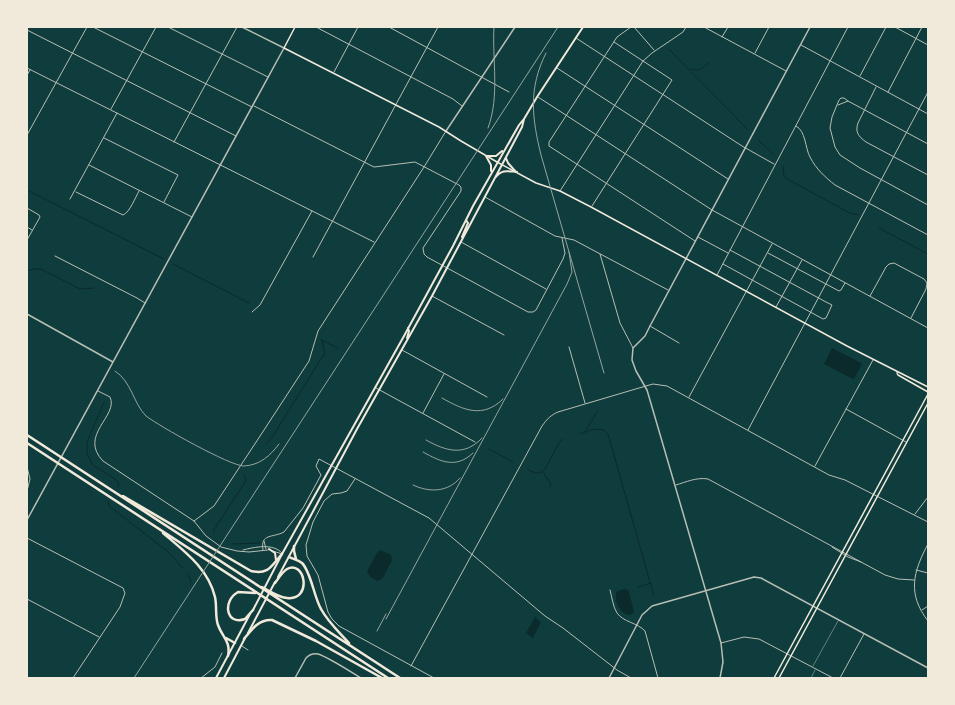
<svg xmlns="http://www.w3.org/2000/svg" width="955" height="705" viewBox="0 0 955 705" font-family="Inter,sans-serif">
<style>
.water{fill:#0a2a2b}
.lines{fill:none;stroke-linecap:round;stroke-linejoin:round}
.stream{stroke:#0a2a2b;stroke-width:1}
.service{stroke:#b8beb3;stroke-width:0.5}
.minor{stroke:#b8beb3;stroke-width:1}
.tertiary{stroke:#b8beb3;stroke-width:1.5}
.secondary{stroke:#f1e9da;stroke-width:1.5}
.primary{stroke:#f1e9da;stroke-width:2}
.motorway{stroke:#f1e9da;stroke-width:2.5}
.rail{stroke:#97a49c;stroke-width:1}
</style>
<rect width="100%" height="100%" fill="#0f3d3e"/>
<!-- water -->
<path class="water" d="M832,348L861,363L862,364L854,379H853L824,364Z
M380,550L391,555L392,560L383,578L378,581L370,577L367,571L377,553Z
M625,589L628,590L629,592L634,612L630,615C620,615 613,600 617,591Z
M535,617L541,622L533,638L526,633Z"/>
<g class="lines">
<!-- stream -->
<path class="stream" d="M669,49L748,130
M690,69L699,70L709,63
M758,140L774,155
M783,166L784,176L785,178L850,213L858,215
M27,190L164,259
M879,228L928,254
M173,264L249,303
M27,271L35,269H41L80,289L94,288
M321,340L338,348
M322,340L325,356
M104,402L87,442V454L93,465L115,479L119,484L118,487
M585,432L598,410
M580,434C588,431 601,425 608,434L654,596
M266,444L273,436L324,354
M489,449L513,462
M528,470L536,473L541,472L545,469L560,441L563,439
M543,472L551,484L550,487
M108,501L109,506L166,550L183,568
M214,532V530L245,482L246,479L244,475
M232,544L260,543
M188,574L191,582
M638,587L651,583"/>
<!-- service -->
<path class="service" d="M813,666L838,621
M811,678L815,670"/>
<!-- minor -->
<path class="minor" d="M93,27L252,107
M168,27L268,77
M316,27L453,99L462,106
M389,27L509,92
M631,27L617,37L549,142V146L695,241
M634,27L654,50
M704,27L786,71
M895,27L928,45
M27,30L236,136
M722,37L728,27
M576,38L742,146L774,164
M801,45L928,114
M755,53L769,27
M27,68L374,242
M557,68L728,179
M334,72L358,27
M27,75L30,70
M860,76L886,27
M876,87L858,123C855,132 858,136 866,142L928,175
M888,92L922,27
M538,97L712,210L928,328
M848,101L844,98H841L839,100L832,117L830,128L835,147L840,155L860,168L928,205
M838,105L848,101L928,144
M254,106L374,167L415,162L459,185L461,187V191L423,248L424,254L427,257L528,312H533L536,310L563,259L565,253L562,238
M111,109L156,27
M796,126C806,131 805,148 810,157C816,169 825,177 835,185L928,235
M27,135L87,27
M104,138L178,175L164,202
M174,142L237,27
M89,165L192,217
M560,191L643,61L652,53L683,32L686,27
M76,192L123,215C130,212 135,198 139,191
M485,197L555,236L574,240L668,290
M70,199L117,113
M592,206L672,80L614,42
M27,208L39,215L40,217L27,240
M27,227L32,230
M698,237L728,253
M461,242L546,289
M768,253L839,291L841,290L845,283
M600,254L620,323L633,348
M55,256L137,298L145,303
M313,257L438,27
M723,264L823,319L826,318L832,305L826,302L730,250
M717,275L848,27
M432,296L504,335
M870,296L886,267L889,264L894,263L924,279L927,283L926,289L911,318
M776,307L802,260
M252,312L260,305L312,211
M650,326L679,343
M569,347L585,403
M402,350L487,397
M376,388L475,442
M98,391L110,397C119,416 78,435 103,461L194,521L206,536L221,547L237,551L249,552L268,550
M689,397L772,244
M846,409L906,442
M423,413L444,374
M748,430L928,92
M815,466L873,360
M27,467L30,479L27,491
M355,479L347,491L341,493L332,494L324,501L313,522L306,545L307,556L318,575L328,612L332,619L339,626L434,678
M676,485C686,482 697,477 708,479L885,575L898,579L914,580
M915,514L928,497
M194,521L214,506L264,430L309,361L318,331L424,167L446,131
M27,538L123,588L125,593L120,607L73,678
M264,541L266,549
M928,544C913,572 907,594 928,621
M832,547L848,557L861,562
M243,550C255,547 273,543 282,553
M263,550C260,533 273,538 284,532L303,508L321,475L316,466L319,459L429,518L545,616L563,628L617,670L631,678
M273,551L282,554
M916,570L928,573
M610,590C612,597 613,607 617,613C623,622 638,623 645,631L658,678
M27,599L99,637
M922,610L928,606
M721,643L744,637L759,639L833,678
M242,646L248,650
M411,666L542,426C547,419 551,415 558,412L639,388L653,384L667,386L829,475L845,480L928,522
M201,678L215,667L222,653
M840,678L864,634"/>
<!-- tertiary -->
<path class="tertiary" d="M446,131L515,27
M27,314L113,362
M27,520L284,48L242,27
M295,678L306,658C309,655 313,653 318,654C328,657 351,672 361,678
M609,678L642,615L652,606L754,577L761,578L928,668
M720,678L723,662L721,643L652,407L647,390L636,371L632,360L633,348L645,336L650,326L810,27"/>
<!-- secondary -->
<path class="secondary" d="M295,27L284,48L439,127L461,141L497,162L536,183L560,191L591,207L847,346L928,387
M897,373L898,375L928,392
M774,678L928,394
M779,678L928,403"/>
<!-- primary -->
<path class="primary" d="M486,156L491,165V171
M486,156H496L502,151
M506,158L508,163L516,172
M495,178C502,169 507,171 517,172
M462,237L468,223L466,220
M407,338L409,331L408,328
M269,549L275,553L276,560
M278,577L357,429L432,296L522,127L524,119L537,97L583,27
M253,610L282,554L404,336L453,246L473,206L519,125L523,120
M248,633L275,582
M216,678L250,614
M224,678L245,638"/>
<!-- motorway -->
<path class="motorway" d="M27,435L400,678
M27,443L388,678
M123,496L251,571C269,575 271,566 282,554
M163,533C184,551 208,568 215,597C217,606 215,617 218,625C222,637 231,641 228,656
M294,546V551L296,559
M289,557C293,559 298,560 302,563C311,572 314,597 321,609C328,622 339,632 349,643
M262,587C269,591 278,597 287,598C313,601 305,559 287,569C282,572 278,579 275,583
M253,610L245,619C226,626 222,601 238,592L255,593
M226,638L235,643
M244,639C252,629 259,619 272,620L316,641L382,678"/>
<!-- rail -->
<path class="rail" d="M546,53C528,89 532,118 541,155L604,373
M488,128C500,96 492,60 494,27
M115,371C132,382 133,403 146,416C159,426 230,466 244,466C260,465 270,456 279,444
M442,398C463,410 483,419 503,399
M426,440C446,451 464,457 482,438
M423,452C441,462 456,469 473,453
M413,485C430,493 448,492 460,478
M386,619L567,284L572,272L569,252
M377,631L386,614
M134,678L558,27"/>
</g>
<!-- border -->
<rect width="955" height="705" fill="none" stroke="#f1e9da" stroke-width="56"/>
</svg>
